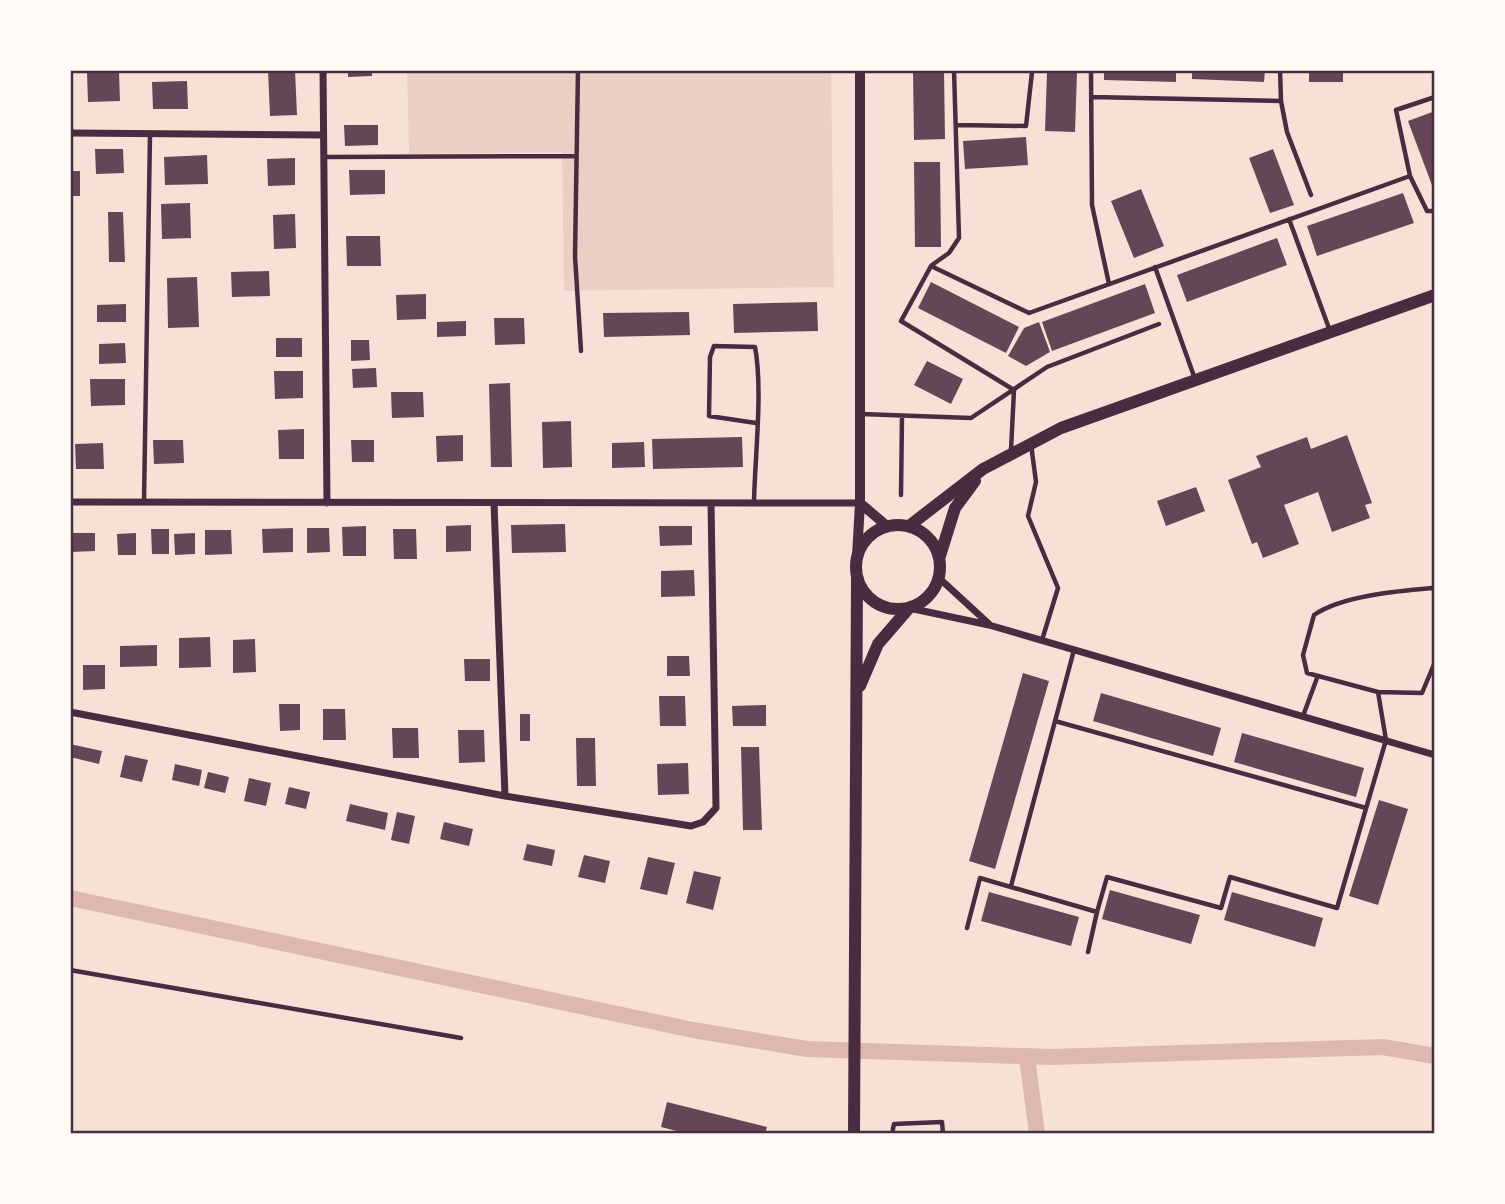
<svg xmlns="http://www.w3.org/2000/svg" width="1505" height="1204" viewBox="0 0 1505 1204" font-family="Overpass,sans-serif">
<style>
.green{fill:#ebcfc5}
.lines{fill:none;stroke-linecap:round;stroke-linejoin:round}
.canal{stroke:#dcb8b0;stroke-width:16}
.building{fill:#644757}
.service{stroke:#4a2c40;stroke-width:4.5}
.minor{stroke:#4a2c40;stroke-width:7}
.tertiary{stroke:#4a2c40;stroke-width:10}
.secondary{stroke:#4a2c40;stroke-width:12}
.neatline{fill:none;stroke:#4a2c40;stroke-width:2.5}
</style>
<rect width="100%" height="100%" fill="#f7e1d7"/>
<!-- green -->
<path class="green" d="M407,70H831L834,287L564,291L562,152L409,154Z"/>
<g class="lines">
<!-- canal -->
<path class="canal" d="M70,898L693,1030L807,1049L1051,1057L1383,1047L1435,1056
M1027,1057L1037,1134"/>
</g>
<!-- building -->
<path class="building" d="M268,70H295L297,115L270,116Z
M348,70H372V76L348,77Z
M913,70H944L945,139L914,140Z
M1104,70H1176V82L1104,80Z
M1192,70H1265L1264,82L1192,79Z
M1309,70H1343V82H1309Z
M119,72L120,101L88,102L87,73Z
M1047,72L1077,73L1075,132L1045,131Z
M187,81L188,109H153L152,82Z
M1435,111V187L1433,188L1408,121Z
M344,125H378V145L345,146Z
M1026,137L1028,165L965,169L963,141Z
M95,149H123L124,173L96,174Z
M1273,149L1294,205L1270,213L1249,158Z
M207,155L208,184L165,185L164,157Z
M295,158V185L268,186L267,159Z
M914,162H940L941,247H915Z
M349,170H385V194L350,195Z
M70,171H80V196H70Z
M1141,189L1164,246L1134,258L1111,201Z
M1403,193L1414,223L1317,256L1307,226Z
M190,203L191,238L162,239L161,204Z
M108,212H123L125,262H109Z
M295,214L296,248L274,249L273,215Z
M346,236H380L381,266H347Z
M1277,238L1287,265L1187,302L1177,275Z
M269,271L270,296L232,297L231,272Z
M197,277L199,327L168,328L167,278Z
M931,282L1019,327L1006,353L918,308Z
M1145,284L1155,313L1052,351L1042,322Z
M426,294V319L397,320L396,295Z
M817,302L818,331L734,333L733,304Z
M126,304V322H97V305Z
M689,312L690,335L604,337L603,313Z
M494,318H524L525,344L495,345Z
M466,321V336L437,337V322Z
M1039,322L1050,352L1026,366L1008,356L1024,328Z
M276,338H302V357H276Z
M351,340H369L370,360L351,361Z
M125,343L126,363L99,364V344Z
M927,361L963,379L951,404L914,385Z
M376,368L377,387L353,388L352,369Z
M274,371H303V398L275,399Z
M90,379H125V405L91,406Z
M510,383L512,467H491L489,384Z
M391,392H423L424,417L392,418Z
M571,421L572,467L543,468L542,422Z
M304,429V459H279L278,430Z
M463,435V461L437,462L436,436Z
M1347,435L1372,503L1365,505L1370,518L1332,532L1318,492L1284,505L1299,544L1263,558L1257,542L1252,544L1228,480L1261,467L1256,456L1307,437L1311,449Z
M742,437L743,467L653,469L652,439Z
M153,440H183L184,463L154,464Z
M351,440H374V462H352Z
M644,442L645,467L612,468V443Z
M103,443L104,469H76L75,444Z
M1196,487L1205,511L1166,526L1157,501Z
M565,524L566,552L512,553L511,525Z
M471,525V551L446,552V526Z
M366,526V556H343L342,527Z
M659,526H692V545L660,546Z
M293,528V552L263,553L262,529Z
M307,528H329L330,552L307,553Z
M151,529H169V554H152Z
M393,529H416L417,559H394Z
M205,530H231L232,554L205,555Z
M70,533H95V551L70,552Z
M136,533V555H118L117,534Z
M195,533V554L175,555L174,534Z
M694,570L695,596L661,597V571Z
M210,637L211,667L179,668V638Z
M255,639L256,672L233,673V640Z
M157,645V666L120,667V646Z
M667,656H689L690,676H667Z
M464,659H490V681H465Z
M83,665H105V689L83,690Z
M1023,673L1049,681L995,869L969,861Z
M1101,693L1221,728L1213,756L1093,721Z
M659,696H685L686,726H660Z
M279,704H300V730L280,731Z
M766,705V726H733L732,706Z
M323,709H345L346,740H323Z
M520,714H530V741H520Z
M392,728H418L419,758H393Z
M458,730H484L485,762L459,763Z
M1242,733L1364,768L1356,797L1234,762Z
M576,738H595L596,786H577Z
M70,744L102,751L99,764L70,757Z
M741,747H759L762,830H743Z
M125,755L148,760L142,782L120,777Z
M688,763L689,794L658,795L657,764Z
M175,764L202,770L199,786L172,780Z
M208,772L229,777L225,793L204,788Z
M249,778L271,783L266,806L244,801Z
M289,787L310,792L306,809L285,804Z
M1379,800L1408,809L1378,905L1349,896Z
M350,804L388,813L385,830L346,821Z
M397,812L415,816L409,844L391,840Z
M444,822L473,829L469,846L440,839Z
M527,844L555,850L552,866L523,860Z
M584,855L610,861L605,883L578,877Z
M648,857L675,863L667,895L640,889Z
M694,871L721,877L713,910L686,903Z
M1110,890L1200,915L1191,944L1102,919Z
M989,892L1079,917L1071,946L981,921Z
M1232,892L1323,918L1315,947L1224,920Z
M667,1102L767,1127L765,1134H688L661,1127Z"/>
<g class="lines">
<!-- service -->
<path class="service" d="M578,70L575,256L581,351
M1091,70L1092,205L1109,284
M1091,97L1281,101L1280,70
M1281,101L1287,132L1311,195
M956,125L1026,126L1032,72
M324,157L575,156
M1410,176L1396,110L1435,97
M1289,219L1330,331
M932,265L949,253L959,238L954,70
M1155,267L1195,379
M861,414L971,418L1047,367L1159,324
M1031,444L1036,482L1028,516L1058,588L1042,640
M1011,450L1014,390L901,321L931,266L1029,313L1410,176L1427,211H1435
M901,495L902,416
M144,501L150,135
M754,501C755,457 763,388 755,347L714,346L710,357L709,416L756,423
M1378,692L1422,693L1435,662
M1303,716L1317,678
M1055,721L1366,808
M1011,886L1074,650
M967,928L980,878L1097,912L1107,877L1221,908L1230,877L1337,908L1386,740L1378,692L1307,673L1303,655L1314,615C1341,596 1398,591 1432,588L1435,591
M1088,952L1097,912
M70,970L461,1038
M892,1134L894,1124L942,1122L943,1134"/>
<!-- minor -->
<path class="minor" d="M323,70L327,503
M70,133L323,135
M70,502L860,503
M494,503L505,796
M939,578L989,624
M909,608L989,625L1435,755
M70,712L505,796L691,826L703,822L716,808L711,503"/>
<!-- tertiary -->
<path class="tertiary" d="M860,503L887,526
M857,556L860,503V70"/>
<!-- secondary -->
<path class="secondary" d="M856 567a42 42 0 1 1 84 0a42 42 0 1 1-84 0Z
M909,526L983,469L1061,428L1435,295
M940,556L955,508L975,481
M860,686L878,644L909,608
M854,1134L857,578"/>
</g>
<!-- border -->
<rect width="1505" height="1204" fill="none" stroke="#fffaf5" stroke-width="144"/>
<rect x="72" y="72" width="1361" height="1060" class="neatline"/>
</svg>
